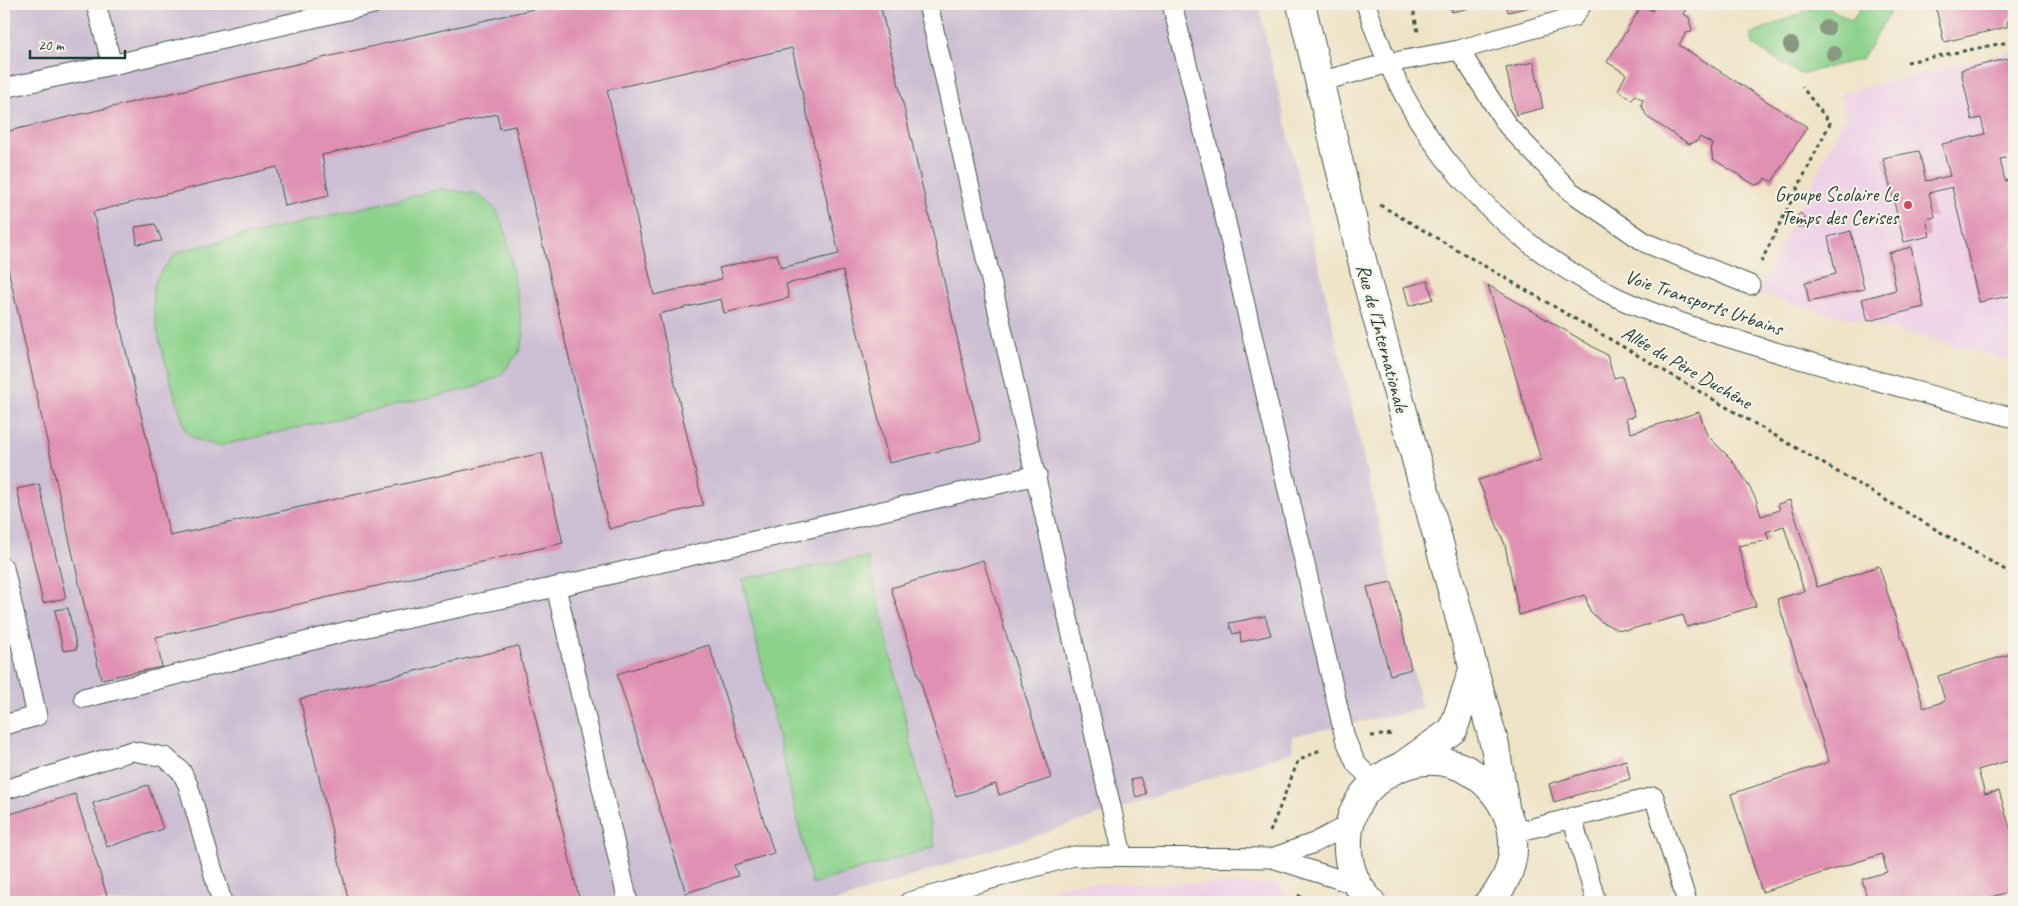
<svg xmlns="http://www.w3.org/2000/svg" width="2018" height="906" viewBox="0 0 2018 906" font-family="Caveat,sans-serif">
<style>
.built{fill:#eed0e7}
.industrial{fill:#ccbed3}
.green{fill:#8cd28c;stroke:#568860}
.building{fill:#e090b2;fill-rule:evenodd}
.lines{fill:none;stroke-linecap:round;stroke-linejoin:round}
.service-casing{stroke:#3e564a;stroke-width:21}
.minor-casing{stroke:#3e564a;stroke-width:30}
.path{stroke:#3e564a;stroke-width:3;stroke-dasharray:4 4;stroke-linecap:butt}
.service{stroke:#fff;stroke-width:19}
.minor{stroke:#fff;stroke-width:28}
.tree{fill:#899880}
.poi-dot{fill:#d1495b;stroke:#f7f3e8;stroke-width:2}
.labels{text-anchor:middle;stroke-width:4;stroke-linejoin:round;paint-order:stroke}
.poi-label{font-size:20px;fill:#1f3d34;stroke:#f7f3e8;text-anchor:end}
.street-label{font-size:20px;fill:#1f3d34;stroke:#f7f3e8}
</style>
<rect width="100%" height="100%" fill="#f7f3e8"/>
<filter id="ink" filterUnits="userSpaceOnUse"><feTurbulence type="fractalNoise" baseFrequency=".02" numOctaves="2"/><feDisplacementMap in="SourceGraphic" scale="10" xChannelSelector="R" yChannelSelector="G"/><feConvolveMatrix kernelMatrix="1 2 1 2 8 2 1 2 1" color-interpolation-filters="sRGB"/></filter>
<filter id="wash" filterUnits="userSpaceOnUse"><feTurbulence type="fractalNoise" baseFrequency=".0096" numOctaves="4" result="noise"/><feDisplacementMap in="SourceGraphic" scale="20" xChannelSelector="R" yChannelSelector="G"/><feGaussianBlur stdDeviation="1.12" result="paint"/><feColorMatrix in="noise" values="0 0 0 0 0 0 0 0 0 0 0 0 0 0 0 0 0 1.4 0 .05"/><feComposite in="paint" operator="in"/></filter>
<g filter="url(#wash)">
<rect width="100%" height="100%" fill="#efe3c6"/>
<!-- built -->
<path class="built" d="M2014,51V361L1757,294L1845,117L1841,93Z
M1071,883L1280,884L1291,902H1010Z"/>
<!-- industrial -->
<path class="industrial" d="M4,4H1258L1422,709L1292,736L1293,751L834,902H4Z"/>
<!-- green -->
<path class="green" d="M1823,4L1852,21L1863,4H1887L1889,14L1862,59L1800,74L1754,46L1750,34Z
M441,189L477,194L496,209L506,233L524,335L519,352L501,375L472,388L218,446L197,440L186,432C178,403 146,311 154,286C158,272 169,263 178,252Z
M868,557L935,847L812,884L742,579Z"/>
<g id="blocks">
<!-- building -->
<path class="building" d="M555,4H880L981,441L889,463L843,271L786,284L789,298L724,313L721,299L659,314L703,505L609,529L515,126L500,129L497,114L322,155L329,196L285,206L277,167L93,212L170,536L542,453L563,543L156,637L162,667L101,679L4,251V132ZM792,48L839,254L781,268L777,254L719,268L722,279L654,295L607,90Z
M1450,4H1484V5L1452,12Z
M1506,4H1539V5L1508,12Z
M1655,4H1699L1697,6L1687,8L1683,14L1689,17L1692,32L1686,33L1679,45L1807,127L1772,182L1765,178L1762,183L1755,185L1713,159L1711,149L1713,144L1700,137L1697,141L1689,144L1647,117L1641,104L1643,100L1635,95L1632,100L1618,90L1626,74L1607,62L1642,5L1652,11Z
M1935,4H2011L2013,13L2007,22V27L1944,42Z
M2014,57V156L2000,159L2005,181L2014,179V277L2011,278L2014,295L1979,302L1952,187L1929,193L1935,217L1926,219L1930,236L1904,242L1883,158L1919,151L1926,181L1950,176L1942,144L1985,134L1981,118L1972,120L1961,70Z
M1534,62L1543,108L1516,115L1506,68Z
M1800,213L1805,217V225L1799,227L1793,223Z
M155,224L162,241L137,244L135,227Z
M1851,231L1864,289L1809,302L1805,282L1836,274L1828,237Z
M1911,247L1924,307L1868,321L1862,299L1896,290L1889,253Z
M1428,281L1433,299L1409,306L1404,287Z
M1488,285L1607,355L1614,378L1622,376L1635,416L1626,419L1631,433L1699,412L1707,435L1730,458L1743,476L1756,499L1761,516L1780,510L1778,504L1790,500L1817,587L1879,566L1924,708L1945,701L1938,676L2014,653V759L1978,770L1985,794L1999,791L2014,842V890L1976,902H1868L1862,879L1887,872L1882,854L1762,892L1731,794L1829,762L1777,599L1804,591L1784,526L1766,532L1769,540L1738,546L1756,606L1687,627L1683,615L1628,630L1616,629L1600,621L1590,611L1585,595L1519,615L1505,545L1478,480L1541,460Z
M39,484L66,598L43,603L17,489Z
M983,560L1051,778L999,795L996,784L956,796L891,588Z
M1392,582L1411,669L1390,675L1367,587Z
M68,608L77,649L63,651L55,610Z
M1265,616L1271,635L1241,642L1240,632L1233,634L1229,623Z
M709,645L774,853L734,865L738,876L686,893L617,674Z
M518,646L580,902H349L300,699Z
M1626,760L1630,779L1554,802L1549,784Z
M1140,777L1146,794L1136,797L1131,780Z
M148,785L163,829L107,847L93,803Z
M75,794L109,902H4V816Z"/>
</g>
</g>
<g filter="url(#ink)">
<use href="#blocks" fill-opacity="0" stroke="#3e564a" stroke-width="1"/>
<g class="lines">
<!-- service casing -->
<g class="service-casing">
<path id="service" d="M96,4L112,65L373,4
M928,4L1122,855
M1172,4L1223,209L1345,738L1356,764L1375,782
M1366,4C1406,134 1493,237 1616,297C1656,316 1700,329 1743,342C1832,370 1924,393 2014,418
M1459,50L1507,125L1570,191L1646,243L1750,285
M1319,82L1389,63L1459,50L1573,17L1582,4
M4,88L112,65
M4,568L37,716L4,725
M84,698L348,631L556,587
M4,790L132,751L165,757L181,771L188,785L222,902
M1572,817L1596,902
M1513,833L1654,797L1687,902
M1272,858L1314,843L1350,824
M628,902L556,587L1037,475
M909,902L1074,856L1272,858L1357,885"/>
</g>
<!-- minor casing -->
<g class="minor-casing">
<path id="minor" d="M1301,4L1368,285L1495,746L1505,807
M1406,763L1453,730L1473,670
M1371,902C1351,882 1345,856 1349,829C1352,808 1364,790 1381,778C1463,718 1559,829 1489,902"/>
</g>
<!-- path -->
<path class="path" d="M1412,4L1418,32
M1907,62L2014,41
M1380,205L2014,575
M1761,262L1830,123L1802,87
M1371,736L1394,734
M1270,832L1298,761L1322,749
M1298,895L1307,902"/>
<!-- service -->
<use href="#service" class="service"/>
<!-- minor -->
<use href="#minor" class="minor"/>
</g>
<!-- trees -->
<g class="tree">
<circle cx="1827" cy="28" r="8"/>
<circle cx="1791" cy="45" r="8"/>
<circle cx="1834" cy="54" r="8"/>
</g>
</g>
<!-- markers -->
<circle class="poi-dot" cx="1908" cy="205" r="5"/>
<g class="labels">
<!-- poi labels -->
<g class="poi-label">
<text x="1898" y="201">Groupe Scolaire Le<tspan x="1898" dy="23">Temps des Cerises</tspan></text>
</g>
<!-- street labels -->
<g class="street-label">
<text transform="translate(1704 302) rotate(19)" y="7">Voie Transports Urbains</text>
<text transform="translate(1383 338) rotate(75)" y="7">Rue de l'Internationale</text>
<text transform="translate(1687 367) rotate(30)" y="7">Allée du Père Duchêne</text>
</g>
</g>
<!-- margin -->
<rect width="2018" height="906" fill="none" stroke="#f7f3e8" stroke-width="20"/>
<!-- scale -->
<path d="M30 50v8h95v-8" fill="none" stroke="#1f3d34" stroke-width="2.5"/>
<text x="38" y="50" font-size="15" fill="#1f3d34" stroke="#f7f3e8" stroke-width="4" paint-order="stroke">20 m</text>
</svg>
